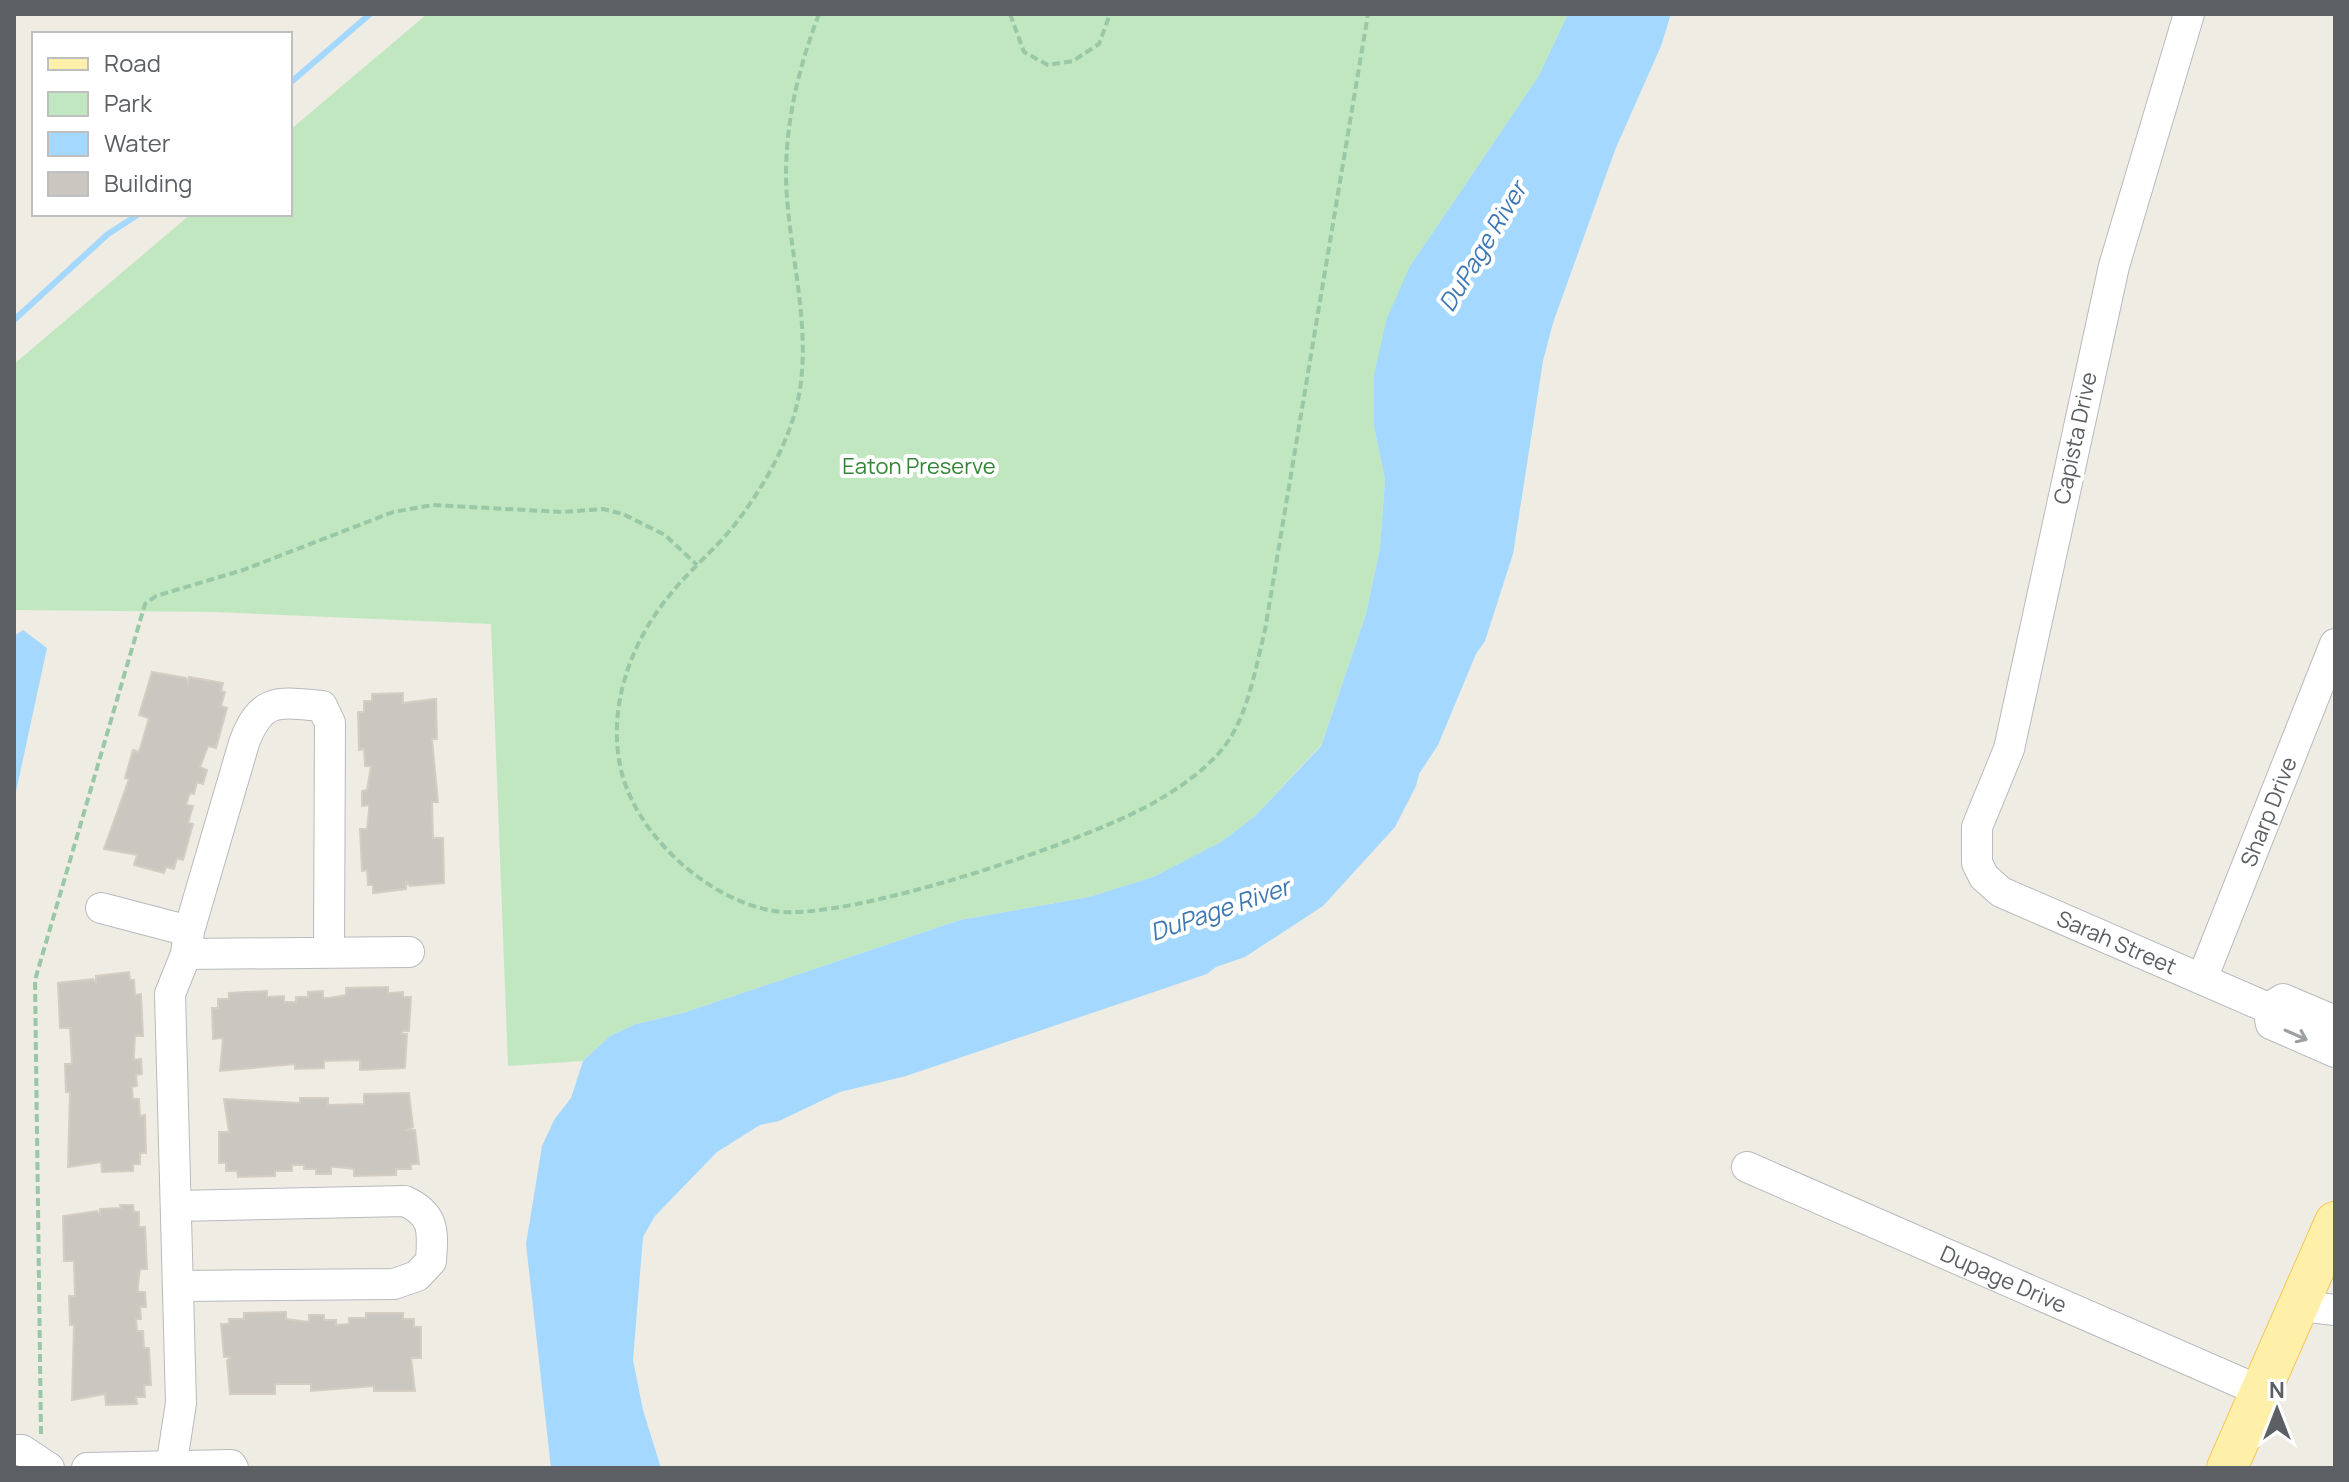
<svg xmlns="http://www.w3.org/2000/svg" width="2349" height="1482" viewBox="0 0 2349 1482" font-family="Manrope,sans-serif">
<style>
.green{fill:#c0e7c0}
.water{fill:#a4d8ff}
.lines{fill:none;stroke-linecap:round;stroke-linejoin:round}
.stream{stroke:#a4d8ff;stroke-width:6}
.building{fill:#cac7c1;stroke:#d4cec2;stroke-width:2}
.minor-casing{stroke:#b7babe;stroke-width:32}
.major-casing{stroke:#f5c757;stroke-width:42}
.path{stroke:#99c8a6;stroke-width:4;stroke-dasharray:8 4;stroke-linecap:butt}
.minor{stroke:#fff;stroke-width:30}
.major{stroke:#fff0a9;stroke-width:40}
.oneway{stroke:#9da0a3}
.labels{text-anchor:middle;stroke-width:8;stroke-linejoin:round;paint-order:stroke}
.street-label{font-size:22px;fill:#5c6065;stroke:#fff}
.park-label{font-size:22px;fill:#328636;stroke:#fff}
.water-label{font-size:24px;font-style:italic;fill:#3d78b5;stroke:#fff}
</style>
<rect width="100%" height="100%" fill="#efece4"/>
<!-- green -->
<path class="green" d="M427,14H1568L1538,77L1410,266L1374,427L1385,479L1380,548L1366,614L1321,745L1255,816L1221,842L1153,877L1089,897L960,920L683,1013L636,1024L610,1036L583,1061L508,1066L491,624L216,612L14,610V364L191,214H290V130Z"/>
<!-- water -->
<path class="water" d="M1568,14H1671L1661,46L1615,150L1553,323L1543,361L1513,554L1485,641L1476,654L1438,745L1419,774L1416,786L1395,827L1323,906L1245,957L1216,967L1207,974L906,1076L840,1092L779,1121L760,1125L717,1152L655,1216L643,1237L633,1360L643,1410L661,1468H551L526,1244L542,1146L554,1120L571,1098L583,1061L610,1036L636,1024L683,1013L960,920L1089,897L1153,877L1221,842L1255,816L1321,746L1366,614L1380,548L1385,479L1374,427V375L1387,318L1410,266L1538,77Z
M23,630L47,648L14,801V636Z"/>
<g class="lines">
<!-- stream -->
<path class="stream" d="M290,83L370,14
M14,320L108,234L139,214"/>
</g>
<!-- building -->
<path class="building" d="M152,672L186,678L188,683L189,677L223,683L221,691L225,692L221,706L227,708L216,748L208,746L202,762L200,767L207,770L203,784L197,782L194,794L190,793L186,805L193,806L188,823L193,824L183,860L177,858L174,869L166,867L164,873L134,865L137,855L104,849L129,779L125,778L133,750L139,752L149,718L139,715Z
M403,693V703L436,699L437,739H432L438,802H432L433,838H443L444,883L410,886L406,882V889L373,893V885H368L367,870L362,871L360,829H367L369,811V805L362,806V791L367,790L371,766H365L364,749L359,750L358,712H364V701H372V694Z
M129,972L130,980H134L135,995L141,994L143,1036H135L134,1054V1060L141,1059L142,1074L136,1075L137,1086L132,1087L133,1099H139L140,1116L145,1115L146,1153H140V1164H133V1171L102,1172L101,1162L68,1167L70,1092H66L65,1064H72L70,1028H60L58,983L93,979L96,983V976Z
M388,987V993L403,992V997H411L409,1031H402V1034H407L405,1068L360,1070V1060L324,1061V1068L295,1069V1064L220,1071L223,1038L213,1039L212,1008H218V999H229V993L267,991V997L284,996V1002H296V997H308V992L323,991V998H329L346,995V988Z
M409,1093L413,1127L408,1130H415L419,1164H411V1169H396V1175L354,1176V1169L337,1167H331V1174H316V1169H304V1165H292V1171H275V1176L238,1177L237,1171H226V1163H219V1132H229L224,1099L300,1103V1098H328V1105L364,1104V1094Z
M120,1205H133L134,1212H139V1227H145L147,1269H140L138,1286V1292H145L146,1307H140L141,1319H136L137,1331H143L144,1348H149L151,1385H144L145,1397H136L137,1404L106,1405L105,1394L72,1400L74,1325H70L69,1296H75L74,1261H64L63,1216L97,1211L100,1215V1209L121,1208Z
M286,1312V1319L309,1322V1315H324V1320H336V1325L349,1324V1318H366V1313H403V1319H414V1327H421V1358H411L415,1391H374V1386L311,1391V1384H275V1394H230L227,1361L231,1357H224L221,1324H229V1319H244V1313Z"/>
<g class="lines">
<!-- minor casing -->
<g class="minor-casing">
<g id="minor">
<path id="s1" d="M2189,14L2114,266L2009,749L1977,827V863L1984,877L2001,892L2268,1008"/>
<path d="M101,908L189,931"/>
<path d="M329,952L330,723L322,706C278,702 261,697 244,743L189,931L186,954L409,952"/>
<path id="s2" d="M2202,979L2335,644"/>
<path d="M2268,1008L2271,1024L2335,1052"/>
<path d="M2268,1008L2283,999L2335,1021"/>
<path id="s3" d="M1747,1167L2260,1391"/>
<path d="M176,1206L405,1201C435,1215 433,1231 431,1261L417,1276L394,1284L178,1286"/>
<path d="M2301,1306L2335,1310"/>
<path d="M14,1450H22L49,1468"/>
<path d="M87,1468L231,1465L233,1468"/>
<path d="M171,1468L181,1403L170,994L186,954"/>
</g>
</g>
<!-- major casing -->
<g class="major-casing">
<path id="major" d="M2227,1468L2335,1222"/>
</g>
<!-- path -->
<path class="path" d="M819,14C799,66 786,120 786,175C787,256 819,342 792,422C780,458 759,493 736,523C716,549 689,570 669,596C631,642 608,706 620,765C633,833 707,900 774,911C846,923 1096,839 1160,799C1184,785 1213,764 1229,740C1249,709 1256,666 1265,630L1368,14
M1010,14L1024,52L1048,65L1073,61L1099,44L1110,14
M41,1434L35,980L145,604L156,596L243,570L393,512L433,505L562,512L603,509L623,514L665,535L697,565"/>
<!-- minor -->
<use href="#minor" class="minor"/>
<!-- major -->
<use href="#major" class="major"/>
</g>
<!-- one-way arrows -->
<defs><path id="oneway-shaft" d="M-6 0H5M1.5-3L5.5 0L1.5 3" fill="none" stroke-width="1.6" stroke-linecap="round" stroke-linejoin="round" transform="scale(2)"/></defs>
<use class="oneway" href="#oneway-shaft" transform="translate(2296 1035) rotate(24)"/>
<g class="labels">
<!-- street labels -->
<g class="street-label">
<text transform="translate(2075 438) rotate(-78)" y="8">Capista Drive</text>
<text dy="8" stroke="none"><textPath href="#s2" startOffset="180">Sharp Drive</textPath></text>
<text dy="8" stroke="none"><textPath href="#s1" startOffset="1042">Sarah Street</textPath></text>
<text dy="8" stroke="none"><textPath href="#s3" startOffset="280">Dupage Drive</textPath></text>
</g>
<!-- park labels -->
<g class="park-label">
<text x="919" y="474">Eaton Preserve</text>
</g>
<!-- water labels -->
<g class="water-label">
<text transform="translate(1483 247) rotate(-59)" y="8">DuPage River</text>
<text transform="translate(1220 910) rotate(-19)" y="8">DuPage River</text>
</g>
</g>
<!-- border -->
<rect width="2349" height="1482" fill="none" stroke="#5c6065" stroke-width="32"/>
<!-- legend -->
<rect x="32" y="32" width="260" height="184" fill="#ffffff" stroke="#bebfc1" stroke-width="2"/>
<rect x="48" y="58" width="40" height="12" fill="#fff0a9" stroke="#bebfc1" stroke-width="2"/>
<text x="104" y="72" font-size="24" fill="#5c6065">Road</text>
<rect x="48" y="92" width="40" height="24" fill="#c0e7c0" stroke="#bebfc1" stroke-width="2"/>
<text x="104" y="112" font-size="24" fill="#5c6065">Park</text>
<rect x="48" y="132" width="40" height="24" fill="#a4d8ff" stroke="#bebfc1" stroke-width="2"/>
<text x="104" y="152" font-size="24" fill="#5c6065">Water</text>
<rect x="48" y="172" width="40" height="24" fill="#cac7c1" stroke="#bebfc1" stroke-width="2"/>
<text x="104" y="192" font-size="24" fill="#5c6065">Building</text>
<!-- north arrow -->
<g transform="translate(2277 1410)" stroke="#ffffff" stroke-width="6" paint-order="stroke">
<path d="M0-6L14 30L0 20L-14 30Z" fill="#5c6065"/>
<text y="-12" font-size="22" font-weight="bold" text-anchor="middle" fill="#5c6065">N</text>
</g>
</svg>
